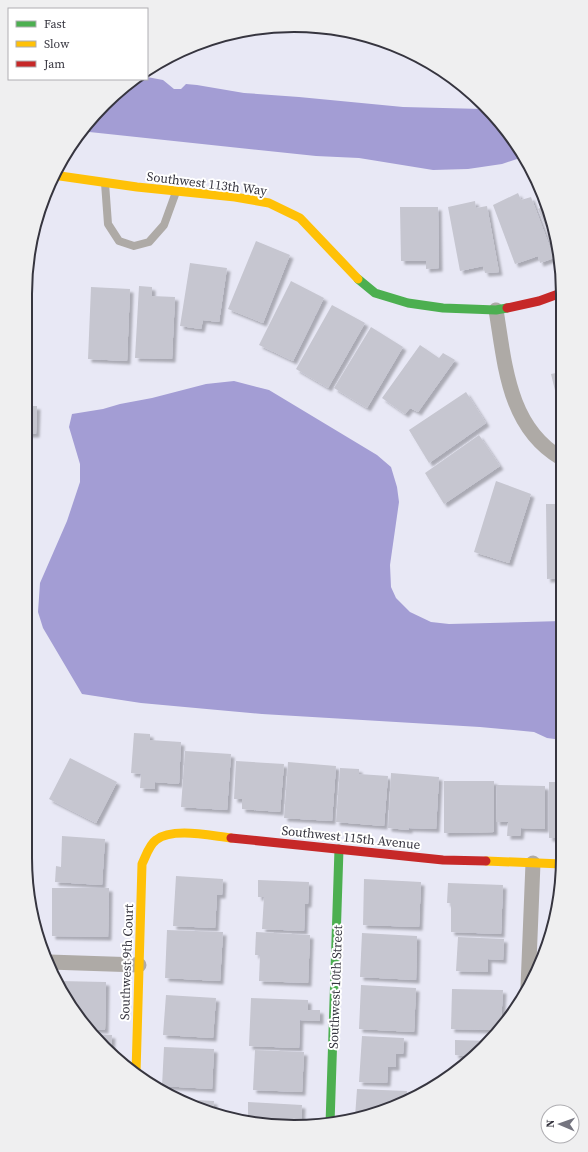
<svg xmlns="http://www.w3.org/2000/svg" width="588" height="1152" viewBox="0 0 588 1152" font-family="'Source Serif 4',serif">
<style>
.water{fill:#a39dd4}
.building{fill:#c6c6d0;filter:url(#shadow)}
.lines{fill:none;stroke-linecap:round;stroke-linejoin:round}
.lane{stroke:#aeaaa6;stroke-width:8}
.street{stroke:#aeaaa6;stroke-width:15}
.fast{stroke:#4caf50;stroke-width:9}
.slow{stroke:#ffc107;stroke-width:9}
.jam{stroke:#c62828;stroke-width:9}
.labels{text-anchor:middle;stroke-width:4;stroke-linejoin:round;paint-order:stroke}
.street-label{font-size:13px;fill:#36353f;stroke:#fff}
.rim{fill:none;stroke:#36353f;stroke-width:2}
</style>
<defs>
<filter id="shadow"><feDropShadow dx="3.5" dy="3.5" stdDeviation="1" flood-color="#0004"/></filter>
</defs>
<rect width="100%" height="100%" fill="#e8e8f5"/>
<!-- water -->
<path class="water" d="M147,77L163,80L174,89H181L186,84L197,85L244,93L299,97L403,107L483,109L486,108L508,130L523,157L502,164L468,169L433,170L359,158L316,156L80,131L116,92L134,79H147Z
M234,381L269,390L377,455L391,467L397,487L399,502L390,565L391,587L396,598L410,612L431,622L449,624L562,621V740L547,738L534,732L480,727L262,714L141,703L82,694L43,628L38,612L40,583L67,521L80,482V464L69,427L72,414L103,409L120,404L152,398L206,384Z"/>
<!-- building -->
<path class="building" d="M518,193L521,200L531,197L554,258L540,263L538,256L515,264L493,205Z
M475,201L476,208L487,206L499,272L485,273L483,266L460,271L448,207Z
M546,205L559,252L557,253L538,209Z
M400,207H438L439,268L426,269V261H401Z
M256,241L290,255L263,323L228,309Z
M190,263L227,268L219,322L203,320L201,329L180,326Z
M291,281L324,298L293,361L259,345Z
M139,286L152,287V296L175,297L172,359L135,358Z
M91,287L130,289L127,361L88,359Z
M332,305L365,323L328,388L296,369Z
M371,327L403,347L367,408L334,388Z
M420,345L439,358L443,353L455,360L418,412L410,408L405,414L382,398Z
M561,372V410L560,411L551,374Z
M466,392L486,423L429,463L409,430Z
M25,406H37L36,434H25Z
M479,435L500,466L444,504L425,473Z
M496,481L531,494L509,563L474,552Z
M546,504H561L562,578L547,579Z
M134,733L150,734V740L181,742L179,784L155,782V789L140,788L141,774L131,773Z
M185,751L231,754L227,810L181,807Z
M70,758L117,782L96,823L49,799Z
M236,761L284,764L280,812L242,809V799H234Z
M288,762L336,766L332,821L284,818Z
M340,768L359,769V774L388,776L384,826L336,822Z
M391,773L439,777L436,829L409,828V830L388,828Z
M444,781H494V832L444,833Z
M549,782H562V838H549Z
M497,785L545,786V829L521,828L520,836H507L508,822H496Z
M62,836L105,839L102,885L55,882L56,866L61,867Z
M176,876L223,879L222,895H217L215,928L173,926Z
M364,879L421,882L419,927L363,925Z
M258,880L309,882L308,904H305L304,931L262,929L264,897H258Z
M448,883L503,885L501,934L451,932V903H447Z
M52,888H109L108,937L52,936Z
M167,930L223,932L220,981L165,978Z
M256,932L310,935L308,983L259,981L260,955H255Z
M362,933L417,936L416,980L360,977Z
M458,937L504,939L503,960L488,959V972L456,971Z
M59,981L106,982L105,1030L89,1029L81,1022Z
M361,985L416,988L414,1032L359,1029Z
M452,989L503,990L501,1024L497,1030L451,1029Z
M166,995L216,998L213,1038L163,1035Z
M251,998L308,1000V1010H320V1021L300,1020L299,1048L249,1046Z
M94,1034L112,1035L111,1051Z
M362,1036L404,1038L403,1054H396V1067H388L387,1083L359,1082Z
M455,1040L489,1041L484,1048L465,1062V1056L455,1055Z
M164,1047L214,1049L212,1089L162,1086Z
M255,1050L304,1052L302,1092L253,1090Z
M357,1089L407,1091L406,1101L355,1117Z
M177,1099L214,1101L213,1113L191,1106Z
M248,1102L302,1105L301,1124L248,1122Z"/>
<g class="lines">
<!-- lane -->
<path class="lane" d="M105,183L108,224L119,241L134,246L149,242L164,225L176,192"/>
<!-- street -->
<path class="street" d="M496,310C505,364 508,427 561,458
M49,962L139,965
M528,987L533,863"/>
<!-- fast -->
<path class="fast" d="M358,279L375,293L408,303L443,308L496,310L507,308
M330,1124L339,849"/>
<!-- slow -->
<path class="slow" d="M53,175L137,187L235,197L269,203L300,218L358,279
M486,861L562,864
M136,1073L142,864C146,856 149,845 156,840C173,827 211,836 231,838"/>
<!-- jam -->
<path class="jam" d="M507,308L539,301L561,293
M231,838L443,860L486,861"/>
</g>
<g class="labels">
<!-- street labels -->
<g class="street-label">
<text transform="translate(207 183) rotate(7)" y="5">Southwest 113th Way</text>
<text transform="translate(351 837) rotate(6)" y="5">Southwest 115th Avenue</text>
<text transform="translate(126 962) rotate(-88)" y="5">Southwest 9th Court</text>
<text transform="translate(335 987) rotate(-88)" y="5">Southwest 10th Street</text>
</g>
</g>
<!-- crop -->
<path d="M0 0H588V1152H0ZM294 32H294A262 262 0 0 1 556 294V858A262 262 0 0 1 294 1120H294A262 262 0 0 1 32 858V294A262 262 0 0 1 294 32Z" fill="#efeff0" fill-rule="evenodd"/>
<path class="rim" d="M294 32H294A262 262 0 0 1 556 294V858A262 262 0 0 1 294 1120H294A262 262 0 0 1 32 858V294A262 262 0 0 1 294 32Z"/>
<!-- legend -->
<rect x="8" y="8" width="140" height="72" fill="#ffffff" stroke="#afaeb2"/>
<rect x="16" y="21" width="20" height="6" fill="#4caf50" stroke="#afaeb2"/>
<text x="44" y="28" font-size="12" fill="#36353f">Fast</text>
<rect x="16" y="41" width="20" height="6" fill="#ffc107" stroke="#afaeb2"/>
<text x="44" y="48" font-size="12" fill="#36353f">Slow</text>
<rect x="16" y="61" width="20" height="6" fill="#c62828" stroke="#afaeb2"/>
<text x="44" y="68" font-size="12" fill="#36353f">Jam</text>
<!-- north arrow -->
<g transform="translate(560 1124) rotate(272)"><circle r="19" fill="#ffffff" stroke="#afaeb2"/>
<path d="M0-3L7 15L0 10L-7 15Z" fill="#74747f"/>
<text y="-6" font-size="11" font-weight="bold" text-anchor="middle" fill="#36353f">N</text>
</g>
</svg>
